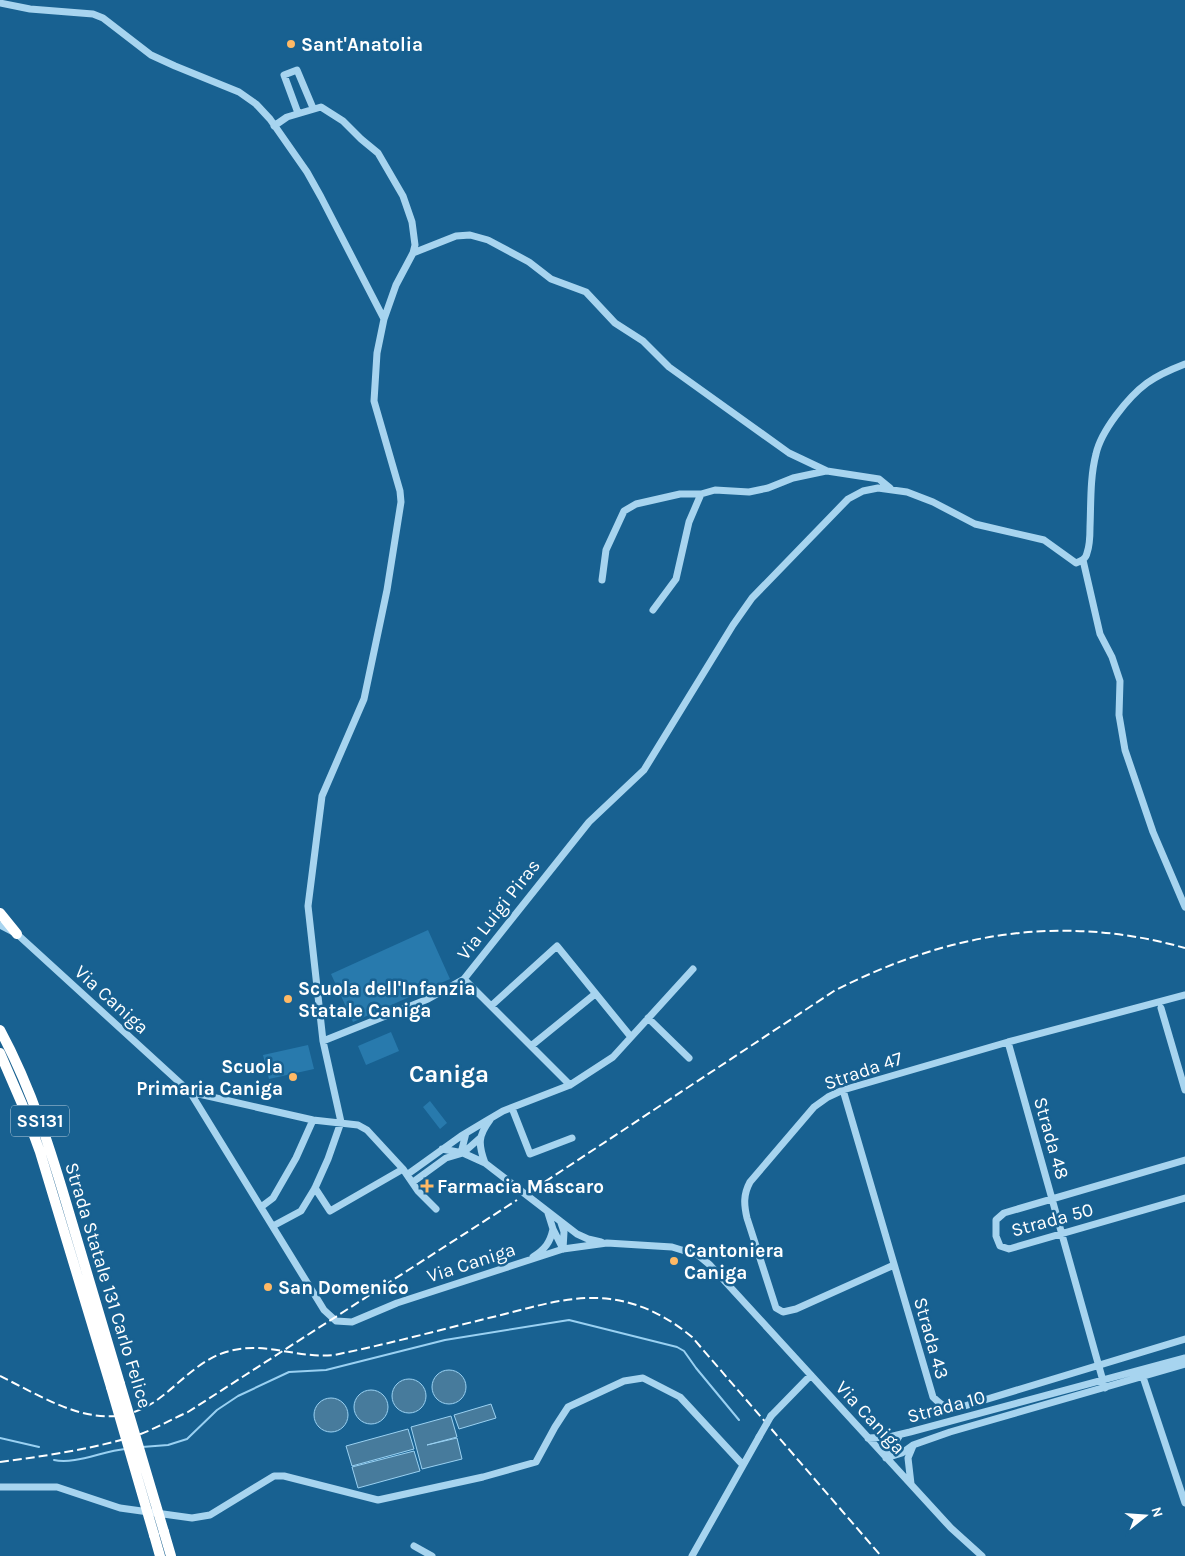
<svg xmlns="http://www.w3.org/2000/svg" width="1185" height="1556" viewBox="0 0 1185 1556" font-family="Karla,sans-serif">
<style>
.garden{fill:#287aad}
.water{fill:#477b9c;stroke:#9ad1f2}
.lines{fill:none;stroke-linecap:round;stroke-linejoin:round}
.stream{stroke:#9ad1f2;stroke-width:2}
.minor{stroke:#a7d4ef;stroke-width:7}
.highway{stroke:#fff;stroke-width:10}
.rail{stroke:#fff;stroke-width:2;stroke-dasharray:9 4;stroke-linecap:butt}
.minor-bridge{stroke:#a7d4ef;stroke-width:7}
.highway-bridge{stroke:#fff;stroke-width:10}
.poi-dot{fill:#ffb965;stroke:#186191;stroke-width:2}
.labels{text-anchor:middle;stroke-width:5;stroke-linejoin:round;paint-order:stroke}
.shield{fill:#186191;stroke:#bad0de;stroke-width:1}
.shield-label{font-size:18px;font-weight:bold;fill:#fff}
.poi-label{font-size:19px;font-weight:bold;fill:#fff;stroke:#186191;text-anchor:start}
.street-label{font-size:19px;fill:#fff;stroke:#186191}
.district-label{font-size:24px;font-weight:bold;fill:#fff;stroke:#186191}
</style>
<rect width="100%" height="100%" fill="#186191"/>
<!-- garden -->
<path class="garden" d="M428,930L450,979L353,1022L331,974Z
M391,1032L399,1051L366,1065L358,1046Z
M308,1045L314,1069L269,1079L263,1055Z
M430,1101L447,1123L440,1129L423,1107Z"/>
<!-- water -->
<path class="water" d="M432 1387a17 17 0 1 1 34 0a17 17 0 1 1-34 0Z
M392 1396a17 17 0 1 1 34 0a17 17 0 1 1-34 0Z
M354 1407a17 17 0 1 1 34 0a17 17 0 1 1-34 0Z
M314 1415a17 17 0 1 1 34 0a17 17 0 1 1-34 0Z
M491,1404L496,1418L459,1429L454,1415Z
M451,1416L457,1437L427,1445L457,1438L462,1459L422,1469L411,1427Z
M408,1429L414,1449L352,1466L346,1446Z
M414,1451L420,1471L358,1488L352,1467Z"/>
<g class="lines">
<!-- stream -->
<path class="stream" d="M0,1438L39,1447
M142,1447L168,1445L187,1439L217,1410L238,1396L289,1372L326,1370L445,1340L569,1320L677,1347L684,1351L696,1368L739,1420
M54,1460C74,1465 103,1451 125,1449"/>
<!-- minor -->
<path class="minor" d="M0,3L30,9L93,14L103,18L151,55L175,66L239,92L256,104L270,119L307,172L321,197L384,319L377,353L374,401L400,491L401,502L387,590L364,699L322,796L308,906L323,1041L341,1122L328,1159L315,1188L301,1211L273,1226
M298,113L284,75L297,70L313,108
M274,126L287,117L321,107L343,121L361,139L378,153L403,196L412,222L415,245L413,253L396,285L384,319
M413,253L456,236L470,235L488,240L529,262L551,279L586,292L615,323L643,341L669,367L789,453L827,471L879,479L890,488
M1083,560L1100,634L1112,657L1120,681L1119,715L1125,750L1153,832L1185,907
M602,580L606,550L624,511L636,504L680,494H701
M653,610L676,579L689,522L701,494L715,490L749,492L768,488L793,478L826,471
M0,925L17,934L190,1092L324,1310L336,1321L352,1322L397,1303L563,1249L607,1243L672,1247L698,1255L710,1265L951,1528L982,1556
M464,979L570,1085
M491,1006L557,946L631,1037
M1161,1008L1185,1090
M648,1018L689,1058
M323,1041L428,999L464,979L589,822L644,770L733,625L752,598L848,499L863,491L878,488L907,492L933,502L975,524L1044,540L1076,563C1081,561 1086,559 1087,553C1090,545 1090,535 1090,527C1091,502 1090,477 1096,454C1101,431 1128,397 1147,383C1158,375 1172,369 1185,364
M1008,1042L1105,1388
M531,1046L595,994
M843,1090L933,1397C941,1405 947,1409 958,1408L1185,1339
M190,1092L313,1120L358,1125L367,1130L403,1169L418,1191L436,1209
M512,1108L530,1154L572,1138
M442,1149L463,1153L485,1163L577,1234L588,1239L601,1242
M463,1153L462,1149L466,1133
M1185,1160L1004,1213L996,1220V1236L1000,1246L1009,1249L1185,1198
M485,1163C478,1144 478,1136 490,1120
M408,1174L461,1136L486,1121L503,1111L570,1085L613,1057L693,969
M413,1182L446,1158L463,1153L480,1138
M315,1188L330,1211L403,1169
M261,1207L273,1198L296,1158L313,1120
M548,1213L553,1229L563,1249
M561,1223L564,1232L563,1249
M533,1257C545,1249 550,1243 553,1229
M894,1265L796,1309L783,1312L776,1308L747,1218C744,1205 743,1195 750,1182L814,1107L828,1097L843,1090L1008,1042L1185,995
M1143,1377L1185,1503
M771,1416L810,1376
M868,1438L889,1437L910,1432L1185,1358
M886,1458L902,1453L913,1445L950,1432L1185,1364
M886,1458L889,1451L900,1435
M911,1484L908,1458L913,1446
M0,1487H57L120,1508L192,1518L210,1515L274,1476H284L378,1500L483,1477L536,1462L555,1427L568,1407L624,1381L643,1378L680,1397L743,1465
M414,1546L432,1556
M692,1556L759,1437"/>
<!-- highway -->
<path class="highway" d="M0,913L17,934
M0,1030C32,1089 52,1154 71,1219C87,1274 104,1329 120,1384
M0,1053L25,1111L40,1152L111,1387
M164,1532L171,1556
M154,1535L160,1556"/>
<!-- rail -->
<path class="rail" d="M534,1189L834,991C947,933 1061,913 1185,948
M0,1376C51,1401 107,1440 161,1397C182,1381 200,1360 226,1352C263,1340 297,1359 334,1355C389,1344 443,1329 497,1316C534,1307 572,1294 610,1299C641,1303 668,1317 692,1337L881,1556
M0,1462C45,1456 92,1449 135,1436C153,1430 170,1420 188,1412L517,1200"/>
<!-- minor-bridge -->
<path class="minor-bridge" d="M759,1437L771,1416"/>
<!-- highway-bridge -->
<path class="highway-bridge" d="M120,1384L164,1532
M111,1387L154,1535"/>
</g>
<!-- markers -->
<g class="poi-dot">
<circle cx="291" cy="44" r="5"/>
<circle cx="288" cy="999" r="5"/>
<circle cx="293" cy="1077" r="5"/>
<path d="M424.5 1178.5h5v5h5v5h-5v5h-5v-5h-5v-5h5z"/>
<circle cx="674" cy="1261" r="5"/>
<circle cx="268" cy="1287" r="5"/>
</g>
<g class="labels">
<!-- shield labels -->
<rect class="shield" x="11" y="1105.5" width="58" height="31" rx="4"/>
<g class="shield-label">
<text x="40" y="1127">SS131</text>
</g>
<!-- poi labels -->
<g class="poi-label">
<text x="301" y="51">Sant'Anatolia</text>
<text x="298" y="995">Scuola dell'Infanzia<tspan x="298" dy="22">Statale Caniga</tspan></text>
<text x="283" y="1073" text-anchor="end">Scuola<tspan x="283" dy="22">Primaria Caniga</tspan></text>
<text x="437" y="1193">Farmacia Mascaro</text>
<text x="684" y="1257">Cantoniera<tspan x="684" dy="22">Caniga</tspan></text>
<text x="278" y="1294">San Domenico</text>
</g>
<!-- street labels -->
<g class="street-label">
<text transform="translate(498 909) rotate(-52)" y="7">Via Luigi Piras</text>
<text transform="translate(112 999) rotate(42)" y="7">Via Caniga</text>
<text transform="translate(863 1070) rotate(-19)" y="7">Strada 47</text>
<text transform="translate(1052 1138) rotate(74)" y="7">Strada 48</text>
<text transform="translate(1052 1219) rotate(-15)" y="7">Strada 50</text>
<text transform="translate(471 1262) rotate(-18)" y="7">Via Caniga</text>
<text transform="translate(109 1285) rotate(73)" y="7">Strada Statale 131 Carlo Felice</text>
<text transform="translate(932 1338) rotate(74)" y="7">Strada 43</text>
<text transform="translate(946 1406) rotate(-15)" y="7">Strada 10</text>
<text transform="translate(871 1417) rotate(47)" y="7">Via Caniga</text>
</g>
<!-- district labels -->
<g class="district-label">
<text x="449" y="1082">Caniga</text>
</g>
</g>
<!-- north arrow -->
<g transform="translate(1145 1516) rotate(73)" stroke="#186191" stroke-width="4" paint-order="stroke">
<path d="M0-4L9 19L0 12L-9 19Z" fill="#ffffff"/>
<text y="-8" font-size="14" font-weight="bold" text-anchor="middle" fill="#ffffff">N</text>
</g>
</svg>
